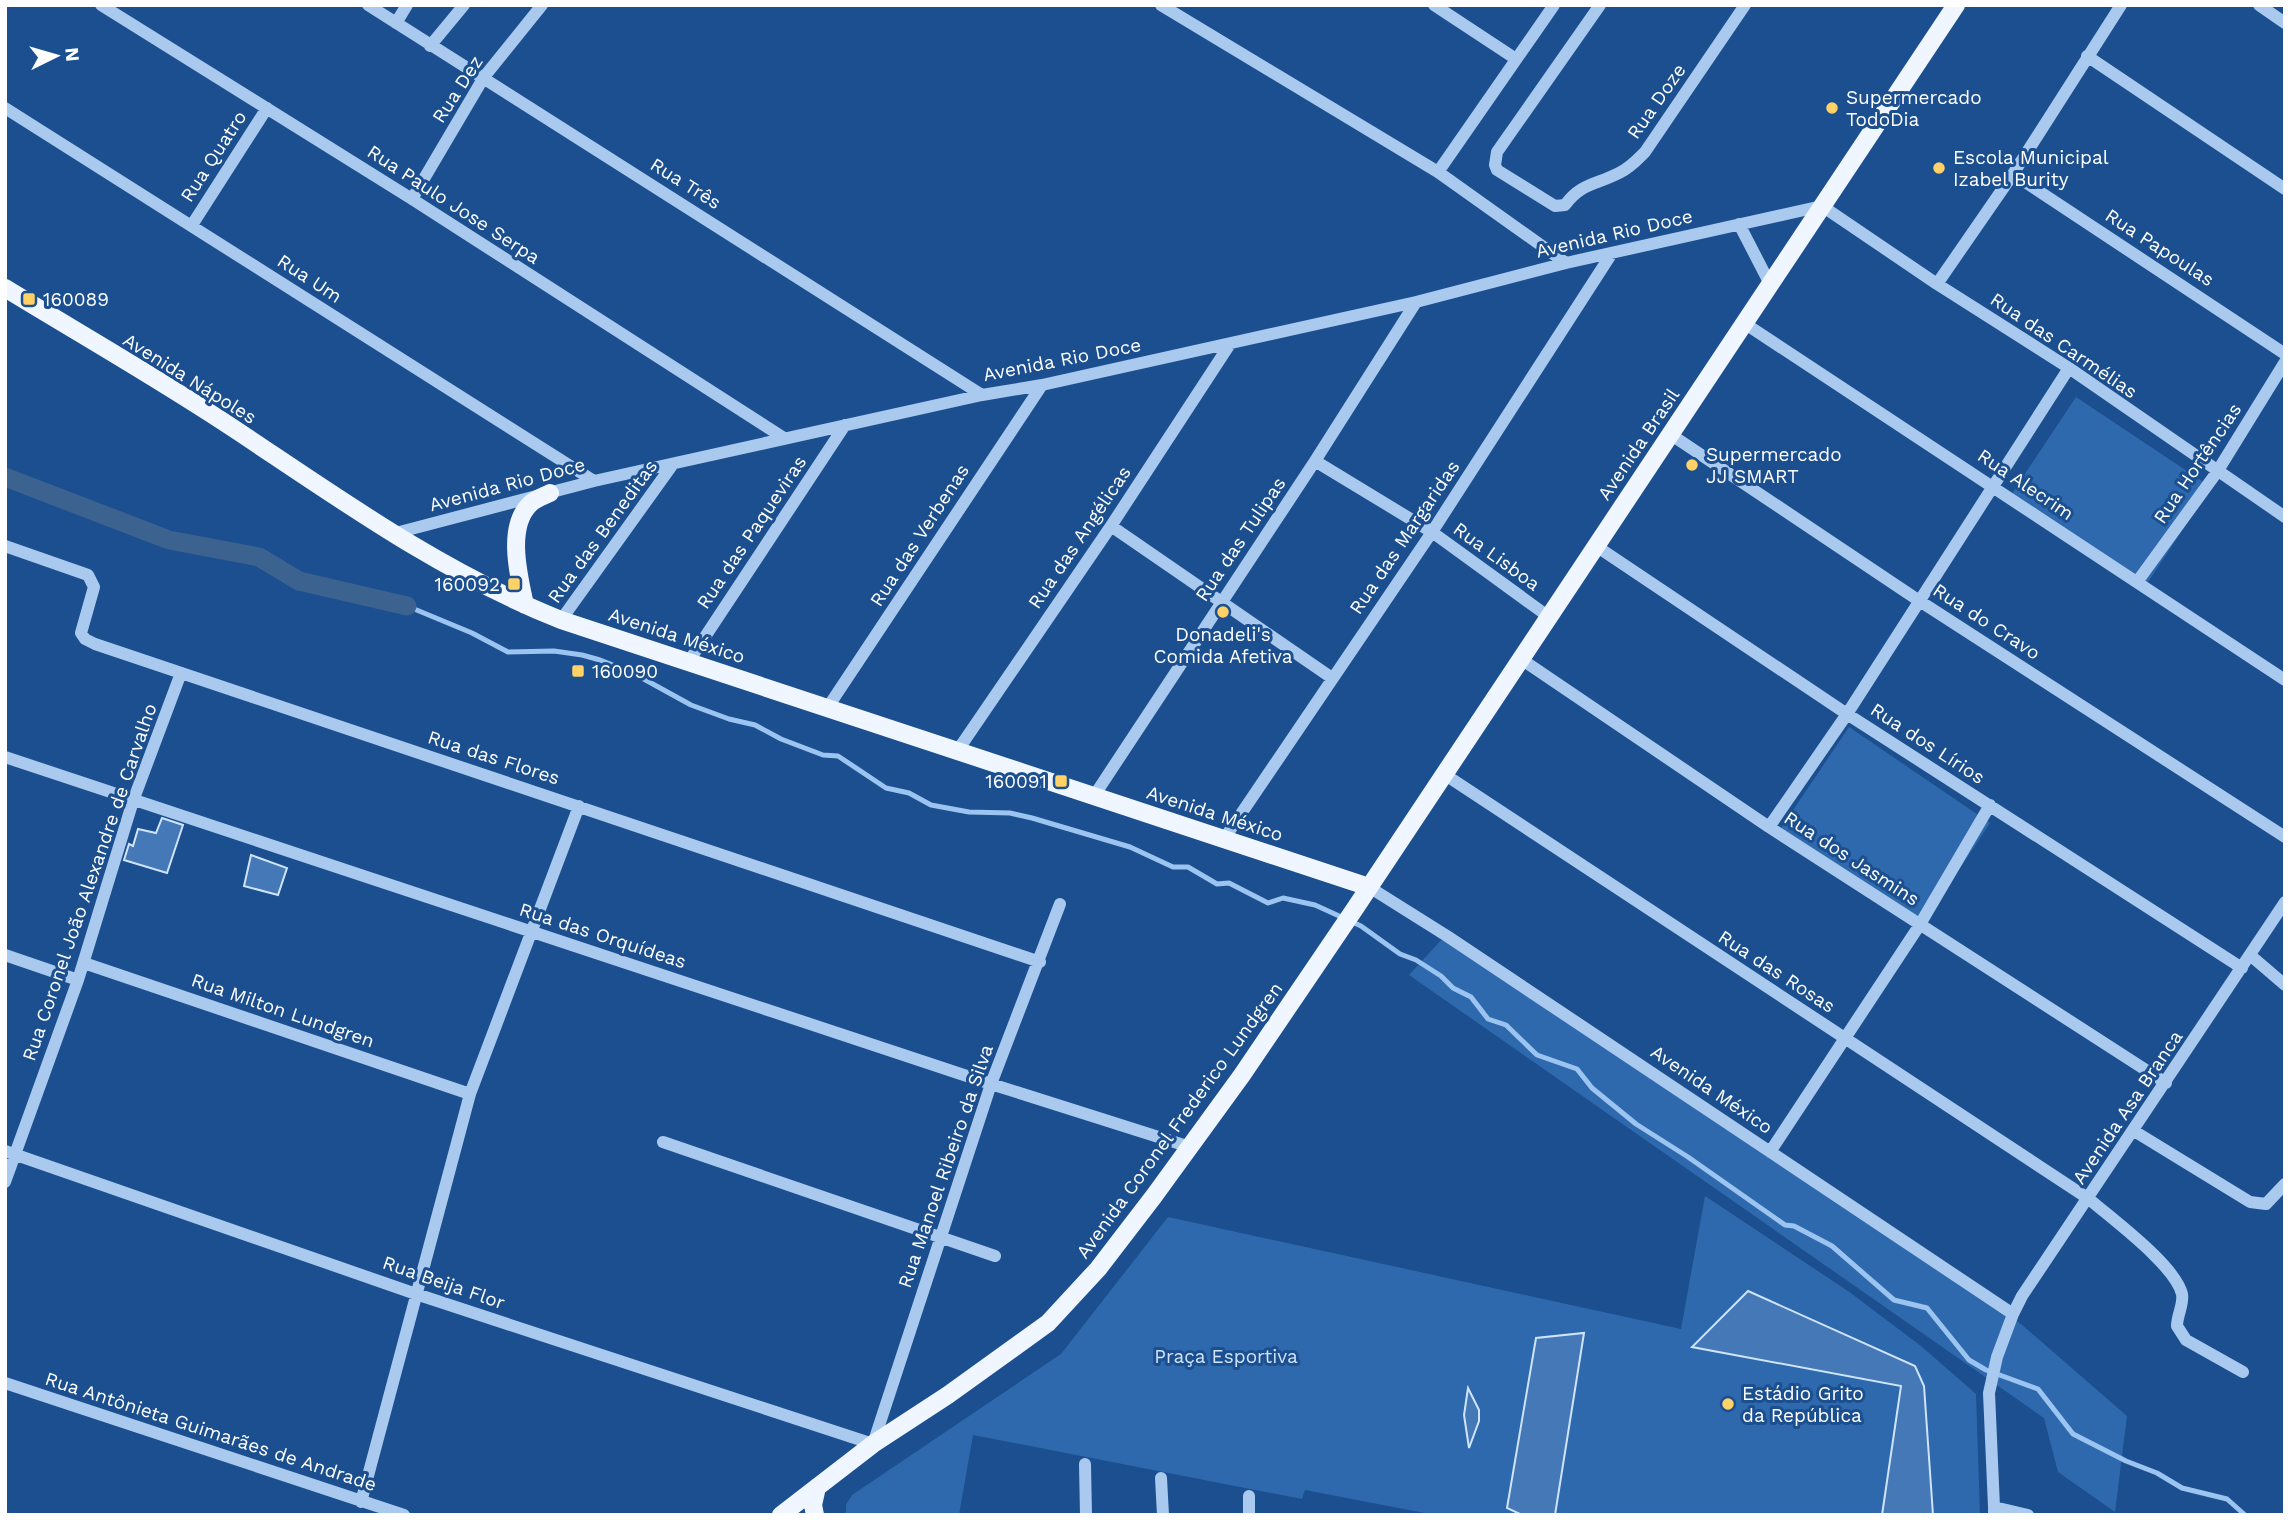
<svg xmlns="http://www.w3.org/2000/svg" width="2290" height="1520" viewBox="0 0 2290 1520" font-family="'Work Sans',sans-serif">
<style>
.green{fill:#2e69ad}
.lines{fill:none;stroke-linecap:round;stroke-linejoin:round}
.stream{stroke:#9cc4f0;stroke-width:5}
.canal{stroke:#3c6290;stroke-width:19}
.building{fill:#4478b7;stroke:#cfe3fa;stroke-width:2}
.minor{stroke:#a9c9ee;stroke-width:12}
.major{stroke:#f0f6ff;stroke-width:18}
.poi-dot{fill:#ffd166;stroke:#1b4f8f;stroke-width:2.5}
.labels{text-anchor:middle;stroke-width:6;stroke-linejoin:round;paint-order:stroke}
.street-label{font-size:19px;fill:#fff;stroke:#1b4f8f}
.poi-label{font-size:19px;fill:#fff;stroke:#1b4f8f;text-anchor:start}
.park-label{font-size:19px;fill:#cfe3fa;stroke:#1b4f8f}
</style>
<rect width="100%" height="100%" fill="#1b4f8f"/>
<!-- green -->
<path class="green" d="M2076,397L2211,487L2146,585L2011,495Z
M1849,727L1990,823L1923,924L1781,828Z
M1444,937L2021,1324L2127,1416L2115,1512L2058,1472L2044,1418L1409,975Z
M1705,1196L1848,1291L1921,1346L1976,1394L1980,1515H1435L1305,1490L1302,1499L973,1435L959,1515H846V1505L852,1495L1061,1354L1168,1217L1681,1329Z"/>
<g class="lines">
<!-- stream -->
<path class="stream" d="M407,606L472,633L508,652L554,651L582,655L600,660L631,672L691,705L729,719L755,725L781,739L823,755L838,756L886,788L909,793L931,805L969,812L1010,813L1032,818L1130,847L1173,867H1188L1217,884L1229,883L1268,903L1283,898L1315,905L1361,926L1400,954L1416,960L1441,976L1453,988L1471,997L1488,1019L1506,1025L1537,1055L1577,1069L1592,1088L1636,1124L1688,1157L1785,1225L1794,1226L1832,1246L1894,1300L1927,1308L1969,1360L1986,1370L2038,1389L2073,1434L2126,1461L2157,1473L2182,1488L2227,1499L2245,1515"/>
<!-- canal -->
<path class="canal" d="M5,477L169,540L259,557L299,581L407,606"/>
</g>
<!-- building -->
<path class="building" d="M162,818L183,825L167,873L124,860L129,844L133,846L138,829L156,833Z
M251,855L287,868L278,895L244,886Z
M1748,1291L1915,1366L1924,1386L1933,1515H1882L1901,1386L1692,1347Z
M1584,1333L1555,1515H1522L1507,1508L1536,1338Z
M1468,1388L1479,1410V1421L1469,1448L1464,1415Z"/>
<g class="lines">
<!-- minor -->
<path class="minor" d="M101,5L412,199L784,438
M368,5L982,395
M1161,5L1438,172L1566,263
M1434,5L1516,59
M1600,5L1497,152L1495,165L1497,170L1555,206L1565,205C1581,183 1596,185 1619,173C1630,168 1637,160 1645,152L1745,5
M2259,5L2285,23
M396,23L407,5
M430,46L464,5
M2087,56L2285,189
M5,108L594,481
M1438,172L1554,5
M2013,174L2285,354
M412,199L484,77L542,5
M1739,224L1770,284
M192,225L267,108
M1937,284L2013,174L2121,5
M1744,323L2285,680
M1670,434L1918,600L2285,837
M1315,461L1432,532L1549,617
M1111,526L1332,678
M392,534L594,481L982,395L1042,385L1416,302L1566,263L1822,206L1937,284L2069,368L2285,517
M5,546L88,575L94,587L81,633L85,639L95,644L1040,962
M1596,546L1847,714L2242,968
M2137,582L2217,472L2285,362
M561,620L673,464
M1521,659L1769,827L2166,1083
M689,661L845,425
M828,707L1042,385
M958,750L1111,526L1230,344
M5,757L991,1084L1190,1147
M1444,774L2089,1199C2112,1219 2175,1265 2182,1294C2184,1304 2177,1315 2177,1326L2186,1340L2243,1372
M1094,796L1315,461L1416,302
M1769,827L1847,714L2069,368
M1224,839L1432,532L1612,253
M1369,887L1447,936L2013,1314L2022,1296L2285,902
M5,955L78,980
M2250,955L2285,985
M84,963L470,1094
M2134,1131L2250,1202L2266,1204L2285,1184
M663,1142L995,1256
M5,1151L416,1294L873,1444L991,1084L1060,904
M1770,1152L1919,926L1990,805
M5,1182L78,980L133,801L181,673
M5,1383L404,1515
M1085,1464L1086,1515
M1161,1478L1163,1515
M1249,1496V1515
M361,1502L470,1094L579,806
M1994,1507L1989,1393L1997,1357L2013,1314
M1994,1514V1507L2028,1515"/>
<!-- major -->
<path class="major" d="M5,288C82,335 161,380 236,430C341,500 443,573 561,620L1369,887
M525,605C519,577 506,527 530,504C535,499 544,496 550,493
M781,1515L873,1444L948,1395L1048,1323L1098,1269L1154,1196L1242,1075L1356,907L1956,5
M815,1515L813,1505L817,1487"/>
</g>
<!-- markers -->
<g class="poi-dot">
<circle cx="1832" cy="108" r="7"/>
<circle cx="1939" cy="168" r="7"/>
<rect x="22" y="292" width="14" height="14" rx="3.5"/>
<circle cx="1692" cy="465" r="7"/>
<rect x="507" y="577" width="14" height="14" rx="3.5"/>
<circle cx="1223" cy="612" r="7"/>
<rect x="571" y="664" width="14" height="14" rx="3.5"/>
<rect x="1054" y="774" width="14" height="14" rx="3.5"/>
<circle cx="1728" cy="1404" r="7"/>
</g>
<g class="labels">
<!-- street labels -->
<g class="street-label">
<text transform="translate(457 89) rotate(-57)" y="7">Rua Dez</text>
<text transform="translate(1656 101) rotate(-55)" y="7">Rua Doze</text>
<text transform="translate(213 156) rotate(-57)" y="7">Rua Quatro</text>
<text transform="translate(686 183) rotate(32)" y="7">Rua Três</text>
<text transform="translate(454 204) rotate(33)" y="7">Rua Paulo Jose Serpa</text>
<text transform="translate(1614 233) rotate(-13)" y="7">Avenida Rio Doce</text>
<text transform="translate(2160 247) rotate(33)" y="7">Rua Papoulas</text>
<text transform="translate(310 278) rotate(33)" y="7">Rua Um</text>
<text transform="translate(2064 345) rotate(34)" y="7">Rua das Carmélias</text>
<text transform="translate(1062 359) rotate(-11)" y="7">Avenida Rio Doce</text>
<text transform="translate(190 378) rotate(32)" y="7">Avenida Nápoles</text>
<text transform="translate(1638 444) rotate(-56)" y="7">Avenida Brasil</text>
<text transform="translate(2197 463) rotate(-56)" y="7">Rua Hortências</text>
<text transform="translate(507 484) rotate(-15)" y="7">Avenida Rio Doce</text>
<text transform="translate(2026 484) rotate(34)" y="7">Rua Alecrim</text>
<text transform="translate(602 531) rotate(-54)" y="7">Rua das Beneditas</text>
<text transform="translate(751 532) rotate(-56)" y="7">Rua das Paqueviras</text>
<text transform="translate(919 535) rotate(-57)" y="7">Rua das Verbenas</text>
<text transform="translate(1079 537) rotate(-56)" y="7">Rua das Angélicas</text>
<text transform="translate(1404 537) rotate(-56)" y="7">Rua das Margaridas</text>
<text transform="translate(1240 539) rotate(-56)" y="7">Rua das Tulipas</text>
<text transform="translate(1497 556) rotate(36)" y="7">Rua Lisboa</text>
<text transform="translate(1987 621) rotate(33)" y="7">Rua do Cravo</text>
<text transform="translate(677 635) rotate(18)" y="7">Avenida México</text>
<text transform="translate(1928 743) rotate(33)" y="7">Rua dos Lírios</text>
<text transform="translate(494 757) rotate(18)" y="7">Rua das Flores</text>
<text transform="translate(1215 813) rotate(18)" y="7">Avenida México</text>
<text transform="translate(1852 858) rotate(33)" y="7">Rua dos Jasmins</text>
<text transform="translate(89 882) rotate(-71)" y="7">Rua Coronel João Alexandre de Carvalho</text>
<text transform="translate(603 935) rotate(18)" y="7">Rua das Orquídeas</text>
<text transform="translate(1777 971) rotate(33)" y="7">Rua das Rosas</text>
<text transform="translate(283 1010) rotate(19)" y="7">Rua Milton Lundgren</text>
<text transform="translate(1712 1089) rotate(34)" y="7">Avenida México</text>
<text transform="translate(2127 1107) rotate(-56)" y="7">Avenida Asa Branca</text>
<text transform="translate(1179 1120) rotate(-54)" y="7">Avenida Coronel Frederico Lundgren</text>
<text transform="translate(945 1166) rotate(-71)" y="7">Rua Manoel Ribeiro da Silva</text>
<text transform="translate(444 1282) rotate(19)" y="7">Rua Beija Flor</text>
<text transform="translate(211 1431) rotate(18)" y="7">Rua Antônieta Guimarães de Andrade</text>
</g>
<!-- poi labels -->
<g class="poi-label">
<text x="1846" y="104">Supermercado<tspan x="1846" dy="22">TodoDia</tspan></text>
<text x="1953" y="164">Escola Municipal<tspan x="1953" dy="22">Izabel Burity</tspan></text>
<text x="43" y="306">160089</text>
<text x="1706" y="461">Supermercado<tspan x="1706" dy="22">JJ SMART</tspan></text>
<text x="500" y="591" text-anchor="end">160092</text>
<text x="1223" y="641" text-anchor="middle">Donadeli's<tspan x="1223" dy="22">Comida Afetiva</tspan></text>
<text x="592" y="678">160090</text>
<text x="1047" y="788" text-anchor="end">160091</text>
<text x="1742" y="1400">Estádio Grito<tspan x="1742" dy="22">da República</tspan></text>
</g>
<!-- park labels -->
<g class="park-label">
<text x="1226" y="1363">Praça Esportiva</text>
</g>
</g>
<!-- border -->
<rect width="2290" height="1520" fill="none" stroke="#ffffff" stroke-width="14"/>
<!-- north arrow -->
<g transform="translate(56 56) rotate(85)" stroke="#1b4f8f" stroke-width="5" paint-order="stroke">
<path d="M0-5L12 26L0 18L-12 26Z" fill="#ffffff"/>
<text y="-10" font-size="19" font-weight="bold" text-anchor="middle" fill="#ffffff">N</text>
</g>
</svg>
